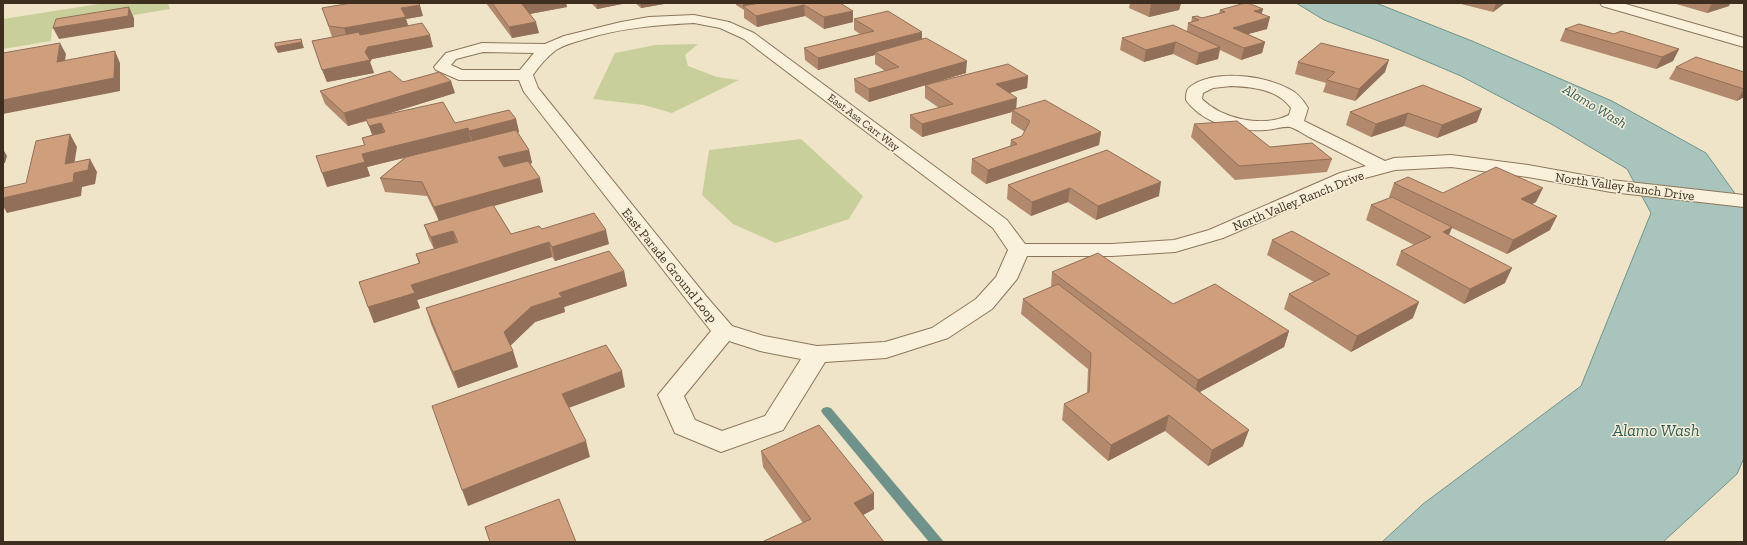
<svg xmlns="http://www.w3.org/2000/svg" width="1747" height="545" viewBox="0 0 1747 545" font-family="'Zilla Slab',serif">
<style>
.green{fill:#c9cf9b}
.water{fill:#a9c4bc;stroke:#6f938a}
.lines{fill:none;stroke-linecap:round;stroke-linejoin:round}
.stream{fill:#6f938a;fill-rule:evenodd}
.minor-casing{stroke:#8d765c;stroke-width:2}
.tertiary-casing{stroke:#8d765c;stroke-width:2}
.minor{fill:#faf1dc;fill-rule:evenodd}
.tertiary{fill:#faf1dc;fill-rule:evenodd}
.wall{fill:#b2896c}
.shaded-wall{fill:#916f58}
.building{fill:#cf9f7d;stroke:#916f58}
.labels{text-anchor:middle;stroke-width:3;stroke-linejoin:round;paint-order:stroke}
.far-street-label{font-size:11px;fill:#3d2e20;stroke:#f7eed8}
.street-label{font-size:13px;fill:#3d2e20;stroke:#f7eed8}
.water-label{font-size:14px;font-style:italic;fill:#2f5d5a;stroke:#f7eed8}
.near-water-label{font-size:17px;font-style:italic;fill:#2f5d5a;stroke:#f7eed8}
</style>
<rect width="100%" height="100%" fill="#f0e4c8"/>
<!-- green -->
<path class="green" d="M105,3H168L170,9L52,29L51,41L3,49V19Z
M698,44L685,55L688,66L717,77L739,80L672,113L644,105L593,99L615,53L655,45Z
M801,139L863,196L849,219L776,243L733,224L702,195L709,150Z"/>
<!-- water -->
<path class="water" d="M1296,3H1376L1472,41L1612,101L1706,153L1744,206V458L1737,474L1663,542H1382L1423,504L1581,386L1651,213L1627,169L1553,125L1461,76L1376,40L1324,20Z"/>
<g class="lines">
<!-- stream -->
<path class="stream" d="M827,407L831,408L944,542H929L823,414L821,411L823,408Z"/>
<!-- minor casing -->
<g class="minor-casing">
<path id="minor" d="M694,15L729,22L754,33L1007,220L1025,244H1112L1174,240L1209,230L1340,173L1366,166C1348,157 1330,147 1311,138C1305,135 1297,129 1290,127C1283,126 1273,130 1265,130C1237,132 1203,124 1186,100C1186,97 1186,93 1187,91C1188,87 1193,85 1196,83C1221,70 1265,76 1289,89C1298,93 1303,100 1308,108L1304,121L1385,161L1394,158L1451,155L1528,165L1611,180L1744,195V207L1611,192L1528,177L1451,167L1395,170L1354,181L1223,238L1175,252L1112,256H1027L1017,279L992,309L948,338L886,358L825,362L783,430L721,452L675,433L658,395L711,331L524,92L519,80H459L436,70L434,67L446,53L482,43L545,44L564,36L621,22L649,17ZM694,23L720,28L744,39L993,228L1008,250L996,277L976,299L932,328L885,342L817,346L764,336L732,326L706,296L538,88L533,75C539,66 547,57 556,50C564,45 575,42 585,39C620,28 657,25 694,23ZM483,52L534,53L520,70H462L451,65L456,59ZM1231,86C1253,87 1277,89 1291,108L1289,115C1263,128 1222,119 1202,99L1203,93L1213,88ZM729,341L760,351L801,359L765,416L722,431L695,420L684,396Z"/>
</g>
<!-- tertiary casing -->
<g class="tertiary-casing">
<path id="tertiary" d="M1600,3H1622L1744,38V47L1602,6Z"/>
</g>
<!-- minor -->
<use href="#minor" class="minor"/>
<!-- tertiary -->
<use href="#tertiary" class="tertiary"/>
</g>
<!-- wall -->
<path class="wall" d="M486,3H566L567,7L530,14L539,33L512,38Z
M591,3H627L597,9Z
M635,3H664V4L641,8Z
M736,3H840L853,22L824,29L805,16L757,27L744,18V10L736,5Z
M1130,3H1181L1179,10L1149,17L1129,8Z
M1457,3H1505L1493,12Z
M1673,3H1730L1729,6L1707,13Z
M322,8L423,16L406,19L408,25L433,47L372,59L370,62L374,73L327,82L312,41L332,37Z
M1263,9L1261,14L1267,29L1248,34L1265,42L1262,53L1241,60L1220,50L1218,59L1196,65L1173,54L1144,62L1120,50L1122,38L1187,31L1188,23H1191L1192,17L1202,18L1219,14L1220,10Z
M854,19L922,40L966,73L869,102L855,92L854,79L885,71L875,64V55L818,70L805,60L804,48L860,34L854,30Z
M1565,29L1614,34L1679,49L1673,61L1656,69L1560,41Z
M1298,62L1385,72L1355,101L1323,92L1326,83L1295,74Z
M1676,67L1744,72V97L1737,101L1669,79Z
M1028,76L1027,88L1009,93L1016,109L1101,132L1099,145L986,184L971,173L972,159L1010,146L1011,140L1022,136L1025,132L1011,123L1012,112L922,137L910,128V115L939,108L925,98V85Z
M403,82L455,93L381,116L455,123L516,119L519,132L518,133L529,150L532,163L530,164L543,192L494,206L511,234L542,229L609,244L555,261L552,257L417,300L420,308L374,323L368,307L419,264L416,254L434,249L429,239L424,225L439,221L427,196L385,192L380,178L404,158L367,167L370,176L327,187L364,145L362,138L372,135L367,121L348,126L325,104L320,91Z
M1423,85L1477,122L1437,138L1404,126L1371,137L1346,125L1350,112Z
M1194,124L1270,147L1332,159L1327,172L1235,180L1191,137Z
M1107,150L1159,196L1096,220L1068,202L1031,216L1007,199L1008,185Z
M1394,183L1443,193L1536,202L1532,204L1550,230L1507,254L1452,228L1449,235L1505,283L1464,304L1396,265L1401,251L1414,245L1366,220L1371,205L1390,198L1389,197Z
M1272,240L1413,318L1351,352L1284,309L1289,294L1314,282L1267,255Z
M624,271L627,286L564,307L565,312L535,322L510,346L513,351L518,367L458,388L431,324L426,308Z
M1052,272L1173,304L1289,331L1284,347L1200,392L1243,446L1208,466L1165,431L1108,461L1062,420L1064,404L1087,393L1088,369L1021,314L1023,299L1051,287Z
M761,451L874,493V509L863,515L803,523L763,467Z"/>
<!-- shaded-wall -->
<path class="shaded-wall" d="M526,3H566L567,7L524,15L522,4Z
M596,3H627L597,9Z
M640,3H664V4L641,8Z
M743,3H774L743,6L744,10Z
M1151,3H1181L1179,10L1149,17Z
M1496,3H1505L1493,12Z
M1712,3H1730L1729,6L1707,13Z
M420,5L423,16L406,19L409,29L348,40L344,28L401,8Z
M804,5L805,16L757,27L756,16Z
M129,7L134,18V27L59,39L53,28Z
M1263,9L1260,20L1254,11Z
M853,11V22L824,29V17Z
M1270,17L1267,29L1230,39L1233,28Z
M536,22L539,33L512,38L509,27Z
M922,32V43L875,52V55L818,70V58Z
M430,35L433,47L372,59L370,62L374,73L327,82L322,70L365,52L368,47Z
M301,39L304,48L278,53L275,47Z
M1176,42L1173,54L1144,62L1146,50Z
M1265,42L1262,53L1241,60L1244,48Z
M60,43L66,54L63,74L57,62Z
M1220,47L1218,59L1196,65L1199,53Z
M1679,49L1673,61L1656,69L1662,57Z
M115,51L120,63V91L3,114V100Z
M1389,60L1385,72L1355,101L1359,89Z
M967,61L966,73L869,102V89Z
M1028,76L1027,88L995,97L996,84Z
M451,81L455,93L348,126L344,113Z
M1744,89V97L1737,101Z
M1017,98L1016,111L1012,110V112L922,137V124Z
M1482,109L1477,122L1437,138L1442,125Z
M1408,113L1404,126L1371,137L1376,124Z
M516,119L519,132L473,144L469,131Z
M381,123L385,136L374,139L369,126Z
M468,128L471,141L367,167L370,176L327,187L322,173L362,154Z
M1101,132L1099,145L986,184L988,170Z
M70,134L77,147L72,178L65,164Z
M3,149L7,156L5,163H3Z
M529,150L532,163L501,171L498,157Z
M90,159L97,172L95,184L82,187L81,196L7,213L3,206V198L74,173Z
M540,178L543,192L439,221L434,207Z
M1161,182L1159,196L1096,220L1098,206Z
M1070,188L1068,202L1031,216L1032,202Z
M1543,188L1536,202L1514,213L1521,199Z
M1557,216L1550,230L1507,254L1513,240Z
M1452,227L1446,242L1443,232Z
M606,230L609,244L555,261L552,247Z
M453,231L457,245L435,252L431,237Z
M549,242L552,257L417,300L420,308L374,323L368,307L411,285Z
M1512,268L1505,283L1464,304L1470,289Z
M624,271L627,286L564,307L565,312L535,322L508,348L504,332L531,307L559,293Z
M1419,302L1413,318L1351,352L1357,336Z
M1289,331L1284,347L1194,395L1198,380Z
M513,351L518,367L458,388L453,372Z
M622,371L625,387L566,409L562,394Z
M1169,415L1165,431L1108,461L1111,445Z
M1249,430L1243,446L1208,466L1212,450Z
M586,441L590,457L468,506L462,490Z
M874,493V509L854,520V503Z"/>
<!-- building -->
<path class="building" d="M351,3H418L420,5L401,8L406,17L344,28L329,26L322,8Z
M492,3H526L522,4L536,22L509,27Z
M760,3H840L853,11L824,17L804,5L756,16L743,6Z
M1245,3H1248L1263,9L1254,11L1270,17L1233,28L1265,42L1244,48L1188,23L1199,20L1192,17L1197,16L1202,18L1225,12L1220,10Z
M129,7L128,16L53,28L56,19Z
M888,11L922,32L818,58L804,48L874,31L854,19Z
M422,23L430,35L368,47L365,52L370,60L322,70L312,41L359,32L360,35Z
M1579,24L1614,34L1621,31L1679,49L1662,57L1565,29Z
M1173,25L1220,47L1199,53L1176,42L1146,50L1122,38Z
M926,38L967,61L869,89L854,79L899,67L875,52Z
M301,39L302,42L275,47V43Z
M60,43L57,62L115,51L114,78L3,100V53Z
M1321,43L1389,60L1359,89L1327,80L1335,72L1298,62Z
M1696,57L1744,72V89L1676,67Z
M1008,64L1028,76L996,84L1017,98L922,124L910,115L953,104L925,85Z
M390,71L403,82L439,72L451,81L344,113L320,91Z
M1423,85L1482,109L1442,125L1408,113L1376,124L1350,112Z
M1045,100L1101,132L988,170L972,159L1017,144L1011,140L1022,136L1030,121L1012,110Z
M443,102L455,123L509,110L516,119L469,131L468,128L362,154L365,162L322,173L316,156L365,145L362,138L385,132L381,123L369,126L366,119Z
M1237,121L1270,147L1312,143L1332,159L1239,166L1194,124Z
M516,130L529,150L498,157L504,167L528,161L540,178L434,207L422,182L380,178L406,157Z
M70,134L65,164L90,159L88,170L74,173L73,182L3,198V188L26,183L36,141Z
M1107,150L1161,182L1098,206L1070,188L1032,202L1008,185Z
M1496,167L1543,188L1521,199L1557,216L1513,240L1394,183L1408,177L1443,193Z
M1392,197L1452,227L1443,232L1512,268L1470,289L1401,251L1431,237L1371,205Z
M493,205L511,234L539,226L542,229L594,213L606,230L552,247L549,242L411,285L415,293L368,307L359,282L420,263L416,254L458,242L453,231L431,237L424,225Z
M1292,231L1419,302L1357,336L1289,294L1330,274L1272,240Z
M609,251L624,271L559,293L562,297L531,307L504,332L513,351L453,372L426,308Z
M1098,253L1173,304L1215,284L1289,331L1198,380L1052,272Z
M1058,284L1249,430L1212,450L1169,415L1111,445L1064,404L1089,392L1091,353L1023,299Z
M606,345L622,371L562,394L586,441L462,490L432,406Z
M819,425L874,493L854,503L884,542H762L811,519L761,451Z
M559,499L576,542H490L485,527Z"/>
<g class="labels">
<!-- far-street labels -->
<g class="far-street-label">
<text transform="translate(864 122) rotate(37)" y="4">East Asa Carr Way</text>
</g>
<!-- street labels -->
<g class="street-label">
<text transform="translate(1625 186) rotate(8)" y="5">North Valley Ranch Drive</text>
<text transform="translate(1298 200) rotate(-22)" y="5">North Valley Ranch Drive</text>
<text transform="translate(670 265) rotate(51)" y="5">East Parade Ground Loop</text>
</g>
<!-- water labels -->
<g class="water-label">
<text transform="translate(1595 106) rotate(31)" y="5">Alamo Wash</text>
</g>
<!-- near-water labels -->
<g class="near-water-label">
<text x="1656" y="436">Alamo Wash</text>
</g>
</g>
<!-- border -->
<rect width="1747" height="545" fill="none" stroke="#3d2e20" stroke-width="8"/>
</svg>
